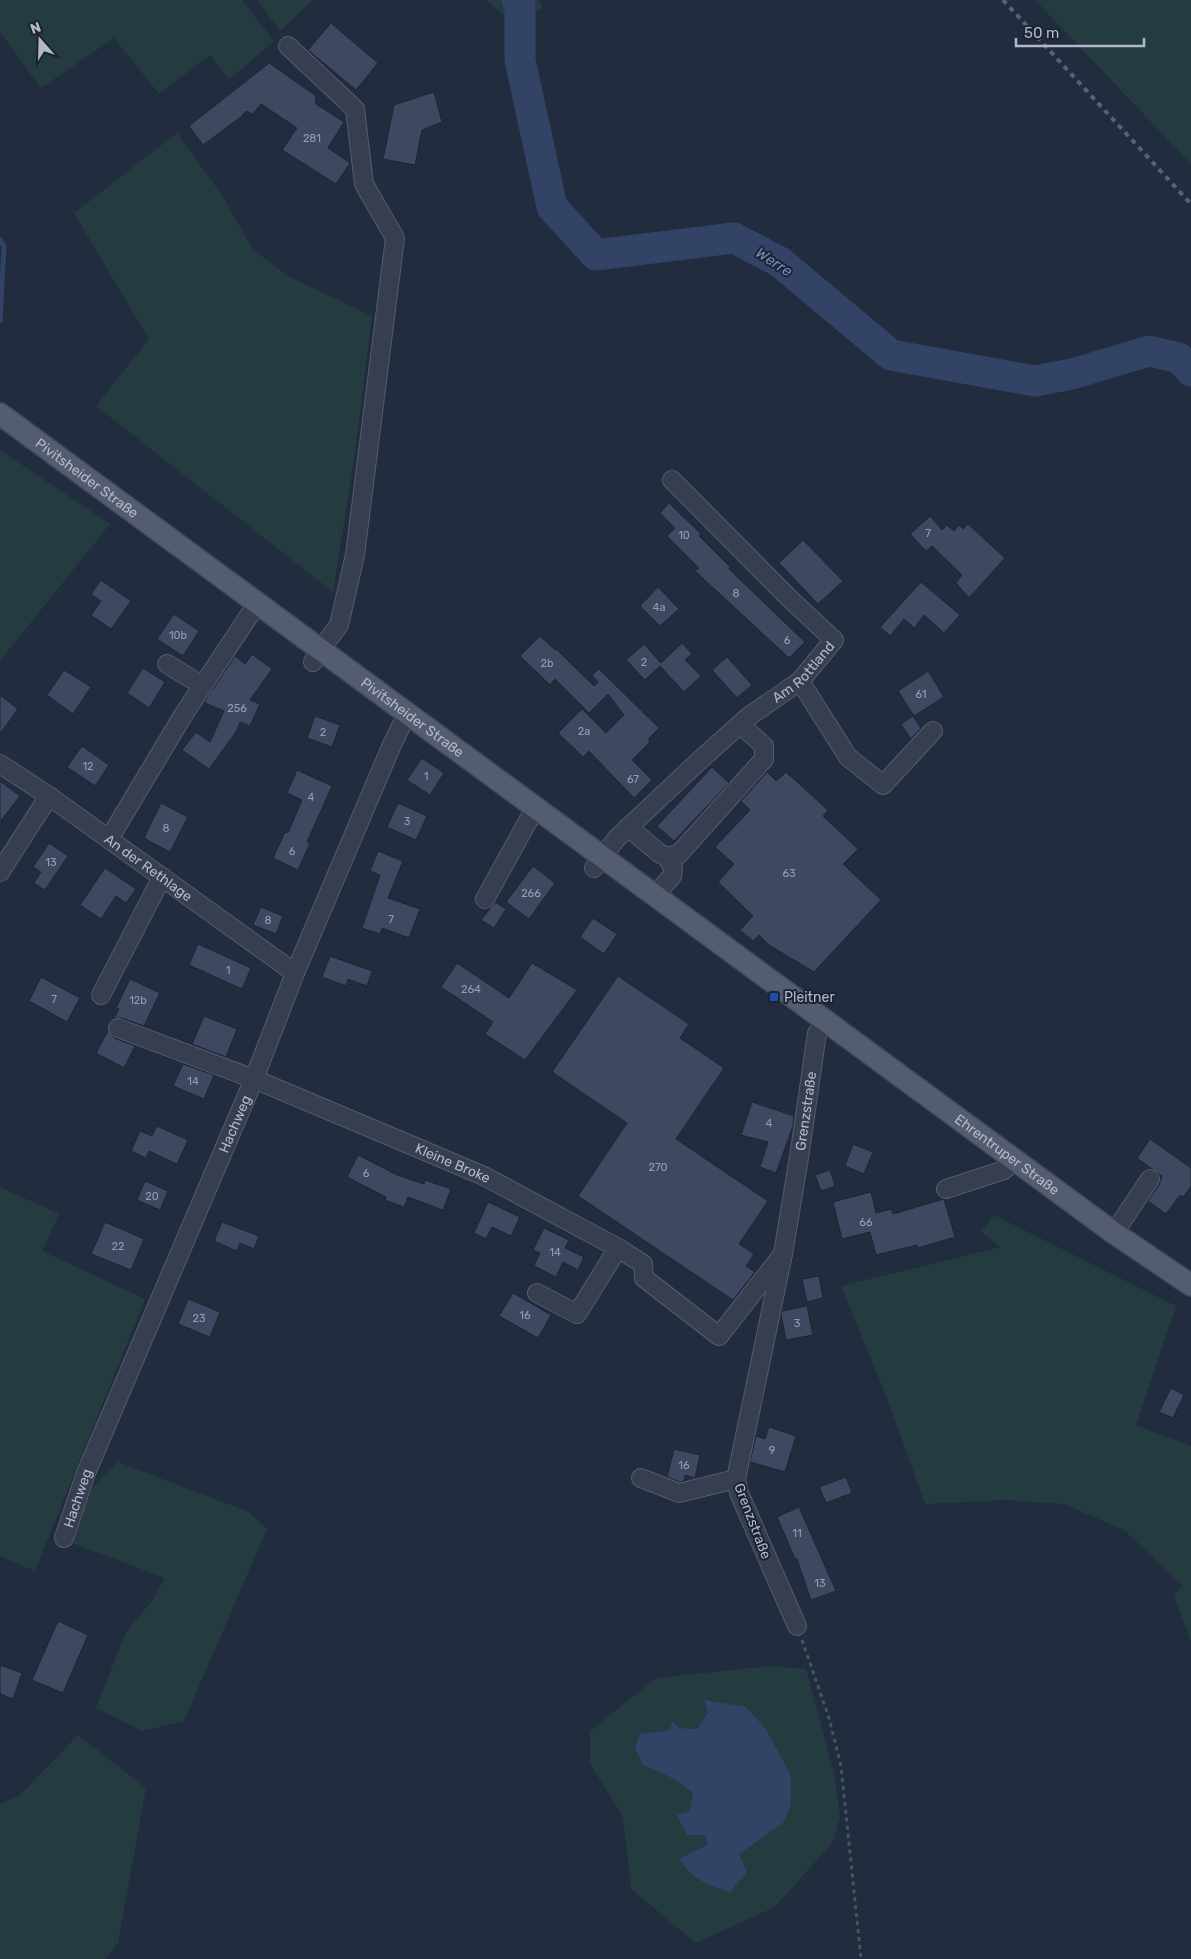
<svg xmlns="http://www.w3.org/2000/svg" width="1191" height="1959" viewBox="0 0 1191 1959" font-family="Rubik,sans-serif">
<style>
.green{fill:#243b40;fill-rule:evenodd}
.water{fill:#324366}
.lines{fill:none;stroke-linecap:round;stroke-linejoin:round}
.stream{stroke:#324366;stroke-width:5}
.river{stroke:#324366;stroke-width:31}
.building{fill:#3e4860;stroke:#1d2536}
.minor-casing{stroke:#545c6d;stroke-width:20}
.major-casing{stroke:#3f4758;stroke-width:24}
.path{stroke:#42585d;stroke-width:3;stroke-dasharray:4 4;stroke-linecap:butt}
.minor{stroke:#363e4f;stroke-width:18}
.major{stroke:#545d6f;stroke-width:21}
.rail{stroke:#586277;stroke-width:4;stroke-dasharray:5 5;stroke-linecap:butt}
.transit-dot{fill:#1a4fb4;stroke:#1b2334;stroke-width:2}
.labels{text-anchor:middle;stroke-width:4;stroke-linejoin:round;paint-order:stroke}
.number-label{font-size:11px;fill:#959db0}
.street-label{font-size:14px;fill:#b2b9ca;stroke:#1b2334}
.poi-label{font-size:14px;fill:#b2b9ca;stroke:#1b2334;text-anchor:start}
.water-label{font-size:15px;font-style:italic;fill:#778cb4;stroke:#1b2334}
</style>
<rect width="100%" height="100%" fill="#222c3f"/>
<!-- green -->
<path class="green" d="M0,0H242L274,41L229,80L210,55L159,94L114,38L41,88L0,32Z
M257,0H313L280,31Z
M486,0H539L543,8L514,24Z
M1035,0H1191V164Z
M177,133L224,198L253,250L290,277L372,316L355,454L333,592L96,406L149,339L74,213Z
M0,450L110,524L0,661Z
M0,1187L59,1214L42,1251L145,1299L35,1571L0,1556Z
M994,1215L1176,1306L1136,1425L1191,1446V1642L1174,1595L1183,1586L1124,1530L1064,1504L1006,1500L925,1504L887,1398L841,1286L1001,1247L981,1232Z
M118,1462L249,1512L267,1529L184,1721L142,1731L96,1708L126,1632L152,1601L165,1578L67,1541L94,1485Z
M770,1666L806,1669L835,1777L840,1816L833,1842L775,1907L696,1943L631,1889L623,1817L590,1764V1731L656,1678ZM704,1701L716,1703L783,1822L739,1854L679,1860L707,1845L705,1835L677,1816L689,1812L693,1793L672,1778L643,1765L640,1734L670,1730L672,1721L680,1728L697,1729L708,1713Z
M78,1735L146,1788L118,1943L105,1959H0V1804L19,1796Z"/>
<!-- water -->
<path class="water" d="M704,1700L746,1707L766,1729L791,1776V1805L783,1823L739,1854L747,1872L730,1892C708,1886 693,1879 679,1859L707,1845L705,1835H687L677,1815L689,1812L693,1793L672,1778L643,1765L635,1748L640,1734L670,1730L672,1721L680,1728L697,1729L708,1713Z"/>
<g class="lines">
<!-- stream -->
<path class="stream" d="M0,240L4,246L0,321"/>
<!-- river -->
<path class="river" d="M517,0L520,5V60L552,207L596,255L734,238L780,262L891,355L1035,381L1072,374L1149,351L1179,358L1191,371"/>
</g>
<!-- building -->
<path class="building" d="M331,23L378,63L356,90L308,50Z
M269,63L315,95L316,104L344,122L328,148L350,163L336,184L282,150L297,128L261,104L253,114L246,111L242,116L203,145L189,126Z
M434,92L442,122L422,130L415,165L383,159L394,105Z
M669,503L701,534L699,536L730,567L729,569L805,642L789,658L695,571L699,568L667,536L675,528L660,513Z
M930,516L942,530L947,525L954,531L959,525L963,529L968,524L1005,558L969,598L956,583L962,575L932,546L926,551L910,534Z
M803,540L843,581L818,604L779,563Z
M101,580L131,601L111,629L91,615L101,601L91,594Z
M921,582L960,615L944,633L924,615L914,628L904,619L890,636L880,627Z
M658,587L679,609L660,626L640,606Z
M174,614L199,631L183,656L157,639Z
M540,636L555,650L556,649L594,686L598,682L592,675L599,669L659,728L649,738V743L632,760L652,780L634,798L589,751L583,757L558,733L582,709L606,733L624,715L608,694L589,713L555,679L550,685L520,656Z
M682,643L692,654L685,660L701,676L684,692L660,666L645,680L626,660L644,644L661,663Z
M252,654L272,669L250,700L260,704L250,726L240,722L236,732L209,769L182,750L196,732L210,742L224,711L205,703V701L235,656L245,664Z
M727,657L752,685L737,698L712,670Z
M143,668L165,682L149,708L127,693Z
M64,670L91,687L73,714L47,695Z
M928,671L944,697L914,716L898,691Z
M0,695L18,709L0,734Z
M315,716L340,725L332,747L307,738Z
M913,716L921,728L911,739L901,724Z
M82,746L109,765L95,786L67,767Z
M422,758L444,773L430,795L407,780Z
M712,767L729,783L674,841L657,826Z
M297,770L332,786L307,842L310,843L298,870L273,858L285,832L288,833L302,800L287,793Z
M767,772L776,781L786,772L828,810L823,816L858,849L843,864L881,900L814,972L769,945L759,935L753,941L740,930L753,916L718,882L734,864L715,847L750,810L741,801Z
M0,781L20,796L0,822Z
M161,803L188,817L170,852L144,838Z
M398,803L427,816L416,840L387,827Z
M49,843L68,856L45,890L34,883L41,872L33,867Z
M378,851L403,861L388,898L420,909L409,938L382,928L380,934L362,928L380,875L370,871Z
M533,866L555,883L529,919L506,902Z
M105,868L136,889L126,903L116,896L101,919L80,905Z
M495,902L506,909L494,928L481,920Z
M261,907L283,916L276,934L253,925Z
M593,918L617,934L604,954L580,937Z
M198,944L251,968L242,989L189,965Z
M330,956L372,971L367,986L348,979L346,986L322,977Z
M457,963L509,998L532,963L577,990L525,1060L485,1034L493,1022L441,987Z
M618,976L689,1024L680,1038L724,1068L676,1139L768,1201L739,1244L754,1254L746,1266L755,1272L733,1300L578,1196L627,1123L552,1072Z
M41,977L80,998L67,1022L29,1001Z
M130,979L160,993L144,1026L122,1018H114L119,1009L116,1008Z
M204,1016L237,1029L226,1057L192,1044Z
M108,1031L114,1038L135,1046L124,1068L96,1053Z
M183,1064L214,1075L204,1099L173,1086Z
M752,1102L794,1116L793,1126L776,1173L760,1167L768,1142L741,1135Z
M157,1126L188,1140L177,1164L149,1151L146,1158L131,1151L140,1131L152,1136Z
M1150,1139L1191,1168V1187L1183,1197L1180,1195L1166,1214L1148,1201L1159,1185L1162,1176L1137,1158Z
M853,1144L873,1152L864,1174L845,1166Z
M358,1155L397,1175L424,1184L425,1180L451,1189L443,1210L408,1197L404,1207L385,1200L386,1197L347,1177Z
M830,1170L835,1186L821,1191L815,1175Z
M145,1181L168,1191L160,1210L137,1200Z
M871,1192L876,1213L891,1209L893,1214L944,1199L955,1237L918,1248L917,1245L876,1255L870,1232L842,1239L833,1202Z
M488,1202L520,1217L511,1236L492,1227L486,1239L474,1233Z
M105,1222L144,1239L131,1270L91,1254Z
M222,1222L259,1236L254,1249L240,1243L237,1251L214,1241Z
M544,1228L569,1240L565,1248L584,1257L578,1270L563,1262L556,1277L534,1266L540,1253L533,1250Z
M819,1276L823,1298L807,1302L802,1279Z
M513,1293L551,1315L538,1338L499,1316Z
M188,1299L220,1312L210,1337L178,1324Z
M807,1306L813,1335L786,1340L781,1315L782,1311Z
M1171,1388L1184,1395L1173,1418L1159,1412Z
M769,1427L796,1436L785,1472L750,1462L756,1436L765,1439Z
M674,1449L700,1455L695,1478L685,1475L684,1481L680,1482L667,1477Z
M846,1477L852,1493L826,1503L819,1487Z
M799,1507L836,1591L811,1600L797,1559H795L777,1517Z
M58,1621L88,1635L63,1693L32,1680Z
M0,1665L22,1673L13,1699L0,1694Z"/>
<g class="lines">
<!-- minor casing -->
<g class="minor-casing">
<g id="minor">
<path d="M288,46L355,109L364,184L395,238L355,555L339,625L321,649L313,662"/>
<path d="M167,664L203,686"/>
<path d="M800,681L848,757L883,785L933,731"/>
<path id="s1" d="M0,764L49,796L295,973"/>
<path d="M628,827L659,853L667,857L679,854L764,759V746L740,724"/>
<path d="M109,839L182,717L258,602"/>
<path id="s2" d="M594,868L617,838L699,761L748,717L800,681L834,640L789,598L672,480"/>
<path d="M0,872L49,796"/>
<path d="M656,894L672,876L673,868L667,857"/>
<path d="M485,899L528,821L537,808"/>
<path d="M101,995L162,877"/>
<path id="s3" d="M118,1028L254,1079L484,1176L618,1248L643,1264L644,1278L719,1336L783,1254"/>
<path d="M946,1189L1004,1170L1014,1159"/>
<path d="M1114,1233L1150,1179"/>
<path d="M537,1293L577,1314L618,1248"/>
<path d="M641,1478L679,1493L736,1479"/>
<path id="s4" d="M64,1538L86,1473L254,1079L295,973L391,747L401,726L410,714"/>
<path id="s5" d="M797,1626L739,1493L736,1479L783,1254L800,1151L817,1033L826,1021"/>
</g>
</g>
<!-- major casing -->
<g class="major-casing">
<g id="major">
<path id="s6" d="M0,414L1114,1233L1191,1285"/>
</g>
</g>
<!-- path -->
<path class="path" d="M802,1640L829,1718L841,1766L861,1959"/>
<!-- minor -->
<use href="#minor" class="minor"/>
<!-- major -->
<use href="#major" class="major"/>
<!-- rail -->
<path class="rail" d="M1003,0L1191,204"/>
</g>
<!-- markers -->
<rect class="transit-dot" x="769" y="992" width="10" height="10" rx="2.5"/>
<g class="labels">
<!-- number labels -->
<g class="number-label">
<text x="312" y="142">281</text>
<text x="928" y="537">7</text>
<text x="684" y="539">10</text>
<text x="736" y="597">8</text>
<text x="659" y="611">4a</text>
<text x="178" y="639">10b</text>
<text x="787" y="644">6</text>
<text x="644" y="666">2</text>
<text x="547" y="667">2b</text>
<text x="921" y="698">61</text>
<text x="237" y="712">256</text>
<text x="584" y="735">2a</text>
<text x="323" y="736">2</text>
<text x="88" y="770">12</text>
<text x="426" y="780">1</text>
<text x="633" y="783">67</text>
<text x="311" y="801">4</text>
<text x="407" y="825">3</text>
<text x="166" y="832">8</text>
<text x="292" y="855">6</text>
<text x="51" y="866">13</text>
<text x="789" y="877">63</text>
<text x="531" y="897">266</text>
<text x="391" y="923">7</text>
<text x="268" y="924">8</text>
<text x="228" y="974">1</text>
<text x="471" y="993">264</text>
<text x="54" y="1003">7</text>
<text x="138" y="1004">12b</text>
<text x="193" y="1085">14</text>
<text x="769" y="1127">4</text>
<text x="658" y="1171">270</text>
<text x="366" y="1177">6</text>
<text x="152" y="1200">20</text>
<text x="866" y="1226">66</text>
<text x="118" y="1250">22</text>
<text x="555" y="1256">14</text>
<text x="525" y="1319">16</text>
<text x="199" y="1322">23</text>
<text x="797" y="1327">3</text>
<text x="772" y="1454">9</text>
<text x="684" y="1469">16</text>
<text x="797" y="1537">11</text>
<text x="820" y="1587">13</text>
</g>
<!-- street labels -->
<g class="street-label">
<text dy="5" stroke="none"><textPath href="#s6" startOffset="108">Pivitsheider Straße</textPath></text>
<text dy="5" stroke="none"><textPath href="#s2" startOffset="288">Am Rottland</textPath></text>
<text dy="5" stroke="none"><textPath href="#s6" startOffset="512">Pivitsheider Straße</textPath></text>
<text dy="5" stroke="none"><textPath href="#s1" startOffset="181">An der Rethlage</textPath></text>
<text dy="5" stroke="none"><textPath href="#s5" startOffset="534">Grenzstraße</textPath></text>
<text dy="5" stroke="none"><textPath href="#s4" startOffset="448">Hachweg</textPath></text>
<text dy="5" stroke="none"><textPath href="#s6" startOffset="1250">Ehrentruper Straße</textPath></text>
<text dy="5" stroke="none"><textPath href="#s3" startOffset="361">Kleine Broke</textPath></text>
<text dy="5" stroke="none"><textPath href="#s4" startOffset="42">Hachweg</textPath></text>
<text transform="translate(753 1521) rotate(69)" y="5">Grenzstraße</text>
</g>
<!-- poi labels -->
<g class="poi-label">
<text x="784" y="1002">Pleitner</text>
</g>
<!-- water labels -->
<g class="water-label">
<text transform="translate(774 262) rotate(33)" y="5">Werre</text>
</g>
</g>
<!-- north arrow -->
<g transform="translate(40 40) rotate(340)" stroke="#1b2334" stroke-width="4" paint-order="stroke">
<path d="M0-4L9 19L0 12L-9 19Z" fill="#b2b9ca"/>
<text y="-8" font-size="14" font-weight="bold" text-anchor="middle" fill="#b2b9ca">N</text>
</g>
<!-- scale -->
<path d="M1016 38v8h128v-8" fill="none" stroke="#b2b9ca" stroke-width="2.5"/>
<text x="1024" y="38" font-size="15" fill="#b2b9ca" stroke="#1b2334" stroke-width="4" paint-order="stroke">50 m</text>
</svg>
